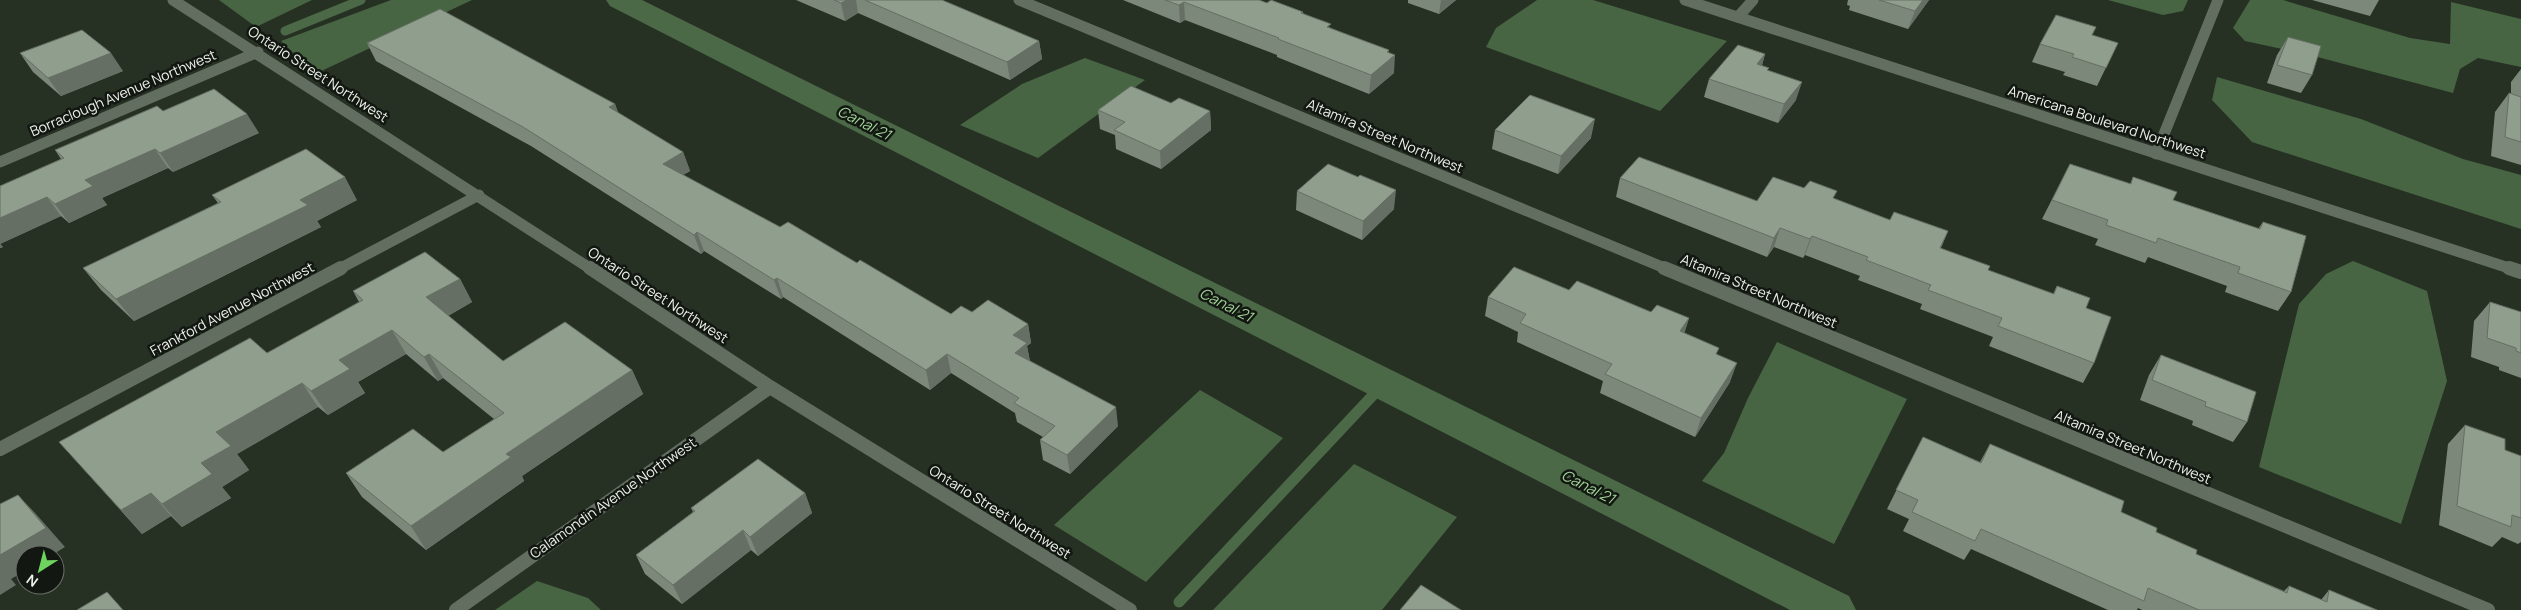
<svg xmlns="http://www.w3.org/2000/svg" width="2521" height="610" viewBox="0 0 2521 610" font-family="Manrope,sans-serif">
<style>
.forest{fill:#476542}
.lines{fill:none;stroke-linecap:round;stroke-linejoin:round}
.stream-far1{stroke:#4b6946;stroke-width:9}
.stream{stroke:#4b6946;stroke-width:11}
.canal{fill:#4b6946;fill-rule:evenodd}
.minor-far1{stroke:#626e5f;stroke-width:11}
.minor{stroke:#626e5f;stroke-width:14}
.tertiary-far1{stroke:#626e5f;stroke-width:11}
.tertiary{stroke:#626e5f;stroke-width:14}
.wall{fill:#7c887a}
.shaded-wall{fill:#656f63}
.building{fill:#909e8e;stroke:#656f63}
.labels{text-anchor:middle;stroke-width:5;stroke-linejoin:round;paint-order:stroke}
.street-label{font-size:14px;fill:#ecf3ea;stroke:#121711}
.water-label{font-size:15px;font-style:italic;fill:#a1d398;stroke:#121711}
</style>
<rect width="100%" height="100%" fill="#263124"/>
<!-- forest -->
<path class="forest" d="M219,0H312L256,27Z
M391,0H472L315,74L281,41Z
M1537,0H1593L1727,41L1660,111L1486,47L1496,28Z
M2108,0H2188L2183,11L2163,15Z
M2250,0H2283L2410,38L2450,44L2451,2L2521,19V67L2478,58L2460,69L2453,93L2310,55L2245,41L2233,28Z
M1085,58L1145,80L1038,158L960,125L1022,84Z
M2217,77L2361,119L2463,159L2521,175V229L2252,142L2212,100Z
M2353,261L2427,291L2447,381L2401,524L2259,467L2299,304L2326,274Z
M1777,342L1907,399L1834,544L1702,481L1724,453L1748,398Z
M1200,390L1283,438L1146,582L1054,525Z
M1354,464L1457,517L1382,610H1213Z
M537,581L588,598L601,610H495Z"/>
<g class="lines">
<!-- stream-far1 -->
<path class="stream-far1" d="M285,31L361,0"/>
<!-- stream -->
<path class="stream" d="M1179,602L1375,393L1388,387"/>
<!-- canal -->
<path class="canal" d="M606,0H642L1849,596L1856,610H1790L610,6Z"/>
<!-- minor-far1 -->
<path class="minor-far1" d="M173,0L591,269
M1019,0L1667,269
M1738,17L1753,0
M2156,154L2218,0
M0,162L258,52
M339,269L479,195"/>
<!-- minor -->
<path class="minor" d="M590,268L770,387L1130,610
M1664,268L2488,610
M0,449L341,268
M456,610L770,387"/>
<!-- tertiary-far1 -->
<path class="tertiary-far1" d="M1685,0L2512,269"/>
<!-- tertiary -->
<path class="tertiary" d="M2509,268L2521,272"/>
</g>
<!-- wall -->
<path class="wall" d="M796,0H942L1039,41L1042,59L1010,80L858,13L845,21Z
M1123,0H1259L1267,3L1303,12V13L1331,28L1388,52L1394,73L1369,94L1277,57V55L1185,20L1180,23Z
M1408,0H1456L1439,14L1408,3Z
M1848,0H1929L1908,29L1849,10L1850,6L1847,5Z
M2312,0H2379L2370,16Z
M2092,35L2118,43L2097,86L2063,75L2065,72L2032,62L2040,44Z
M2288,37L2312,75L2301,93L2267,83L2277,55Z
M367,43L615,104L618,113L683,152L690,171L683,175L780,227L857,263L951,314L972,312L1028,324L1031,343L1027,346L1030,361L1118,426L1070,474L1043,460L1040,440L1043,437L1017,422L1015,413L951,373L930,390L783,297L781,299L704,251L701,254L531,146L376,61Z
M20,53L123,71L61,96L33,72Z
M1765,54L1762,65L1768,70L1796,100L1778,123L1704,97L1709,79Z
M2521,69V165L2491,156L2495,112L2509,93L2511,94V82Z
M1171,103L1210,111L1211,130L1161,169L1116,149L1115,135L1100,129L1098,110Z
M163,111L259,133L173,172L168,168L102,198L107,205L69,223L61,216L0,244L3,247L0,248V186L61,159L55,150Z
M1495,130L1591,138L1558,174L1492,149Z
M2070,164L2130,184L2133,177L2173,200L2258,229L2263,222L2291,292L2278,311L2225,292L2227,286L2148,257L2145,263L2095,245L2098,239L2042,219Z
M1620,178L1757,201L1835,199L1890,220L1948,231L1941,248L1988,270L2053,294L2057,286L2086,308L2094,363L2083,383L1989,346L1993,337L1920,309L1922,304L1858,280L1860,276L1805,255L1803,258L1774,247L1767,257L1616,197Z
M1297,191L1394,209L1362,240L1296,210Z
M212,195L357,200L317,221L321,227L134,321L101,290L83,268L218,203Z
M460,279L472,302L448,316L503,361L632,370L643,394L522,476L524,481L426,550L362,497L346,473L443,452L494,419L443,378L438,381L406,354L358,382L365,393L328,415L318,407L237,454L249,470L222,487L231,498L182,527L171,516L142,534L59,442L267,353L359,302L353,291Z
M1569,290L1651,312L1689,318L1684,333L1717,354L1730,382L1695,437L1600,393L1603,381L1517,342L1518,332L1485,316L1488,297Z
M2490,302L2521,312V378L2499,370V367L2471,357L2474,321Z
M2161,355L2247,422L2233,442L2192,425L2193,421L2140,400L2149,375Z
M2465,425L2505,450L2521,456V542L2518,544L2502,537L2492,547L2439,525L2448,444Z
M1923,437L1980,462L1990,444L2121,512L2156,532L2196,554L2284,591L2289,586L2321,600L2329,590L2377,610H2142L2138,608L2137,610H2108L1971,549L1964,560L1903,531L1909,519L1887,509Z
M805,493L812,513L758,556L751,550L682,604L645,574L636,555L693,512L691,508Z"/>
<!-- shaded-wall -->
<path class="shaded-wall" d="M847,0H856L858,13L845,21L841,3Z
M1441,0H1456L1439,14Z
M1923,0H1929L1908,29L1915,11Z
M1184,2L1185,20L1180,23L1179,5Z
M1039,41L1042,59L1010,80L1007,62Z
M1389,50L1388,61L1395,55L1394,73L1369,94L1371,75Z
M111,53L123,71L61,96L48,78Z
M1765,54L1760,73L1757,64Z
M1802,82L1796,100L1778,123L1784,104Z
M615,104L622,123L609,107Z
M1210,111L1211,130L1161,169L1160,151Z
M247,114L259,133L173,172L160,153Z
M1595,119L1591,138L1558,174L1561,156Z
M155,149L168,168L102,198L107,205L69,223L55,204L85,180Z
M683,152L690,171L670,182L663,164Z
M345,177L357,200L317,221L321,227L134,321L116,299L300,200Z
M1396,190L1394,209L1362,240L1363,221Z
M47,197L61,216L0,244L3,247L0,248V218Z
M1780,228L1774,247L1767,257L1774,238Z
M697,232L704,251L701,254L694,235Z
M1812,236L1805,255L1803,258L1810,239Z
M777,278L783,297L781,299L774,280Z
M460,279L472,302L439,321L426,297Z
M1689,318L1683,338L1680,331Z
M1028,324L1031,343L1027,346L1030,363L1015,353L1013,335Z
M392,330L406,354L358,382L365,393L328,415L311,391L339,360Z
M429,354L443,378L438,381L424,357Z
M947,354L951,373L930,390L926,370Z
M1737,363L1730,382L1695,437L1701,418Z
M632,370L643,394L522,476L524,481L426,550L411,526L506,454Z
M302,383L318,407L237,454L249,470L222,487L231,498L182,527L162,504L201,463L216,432Z
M1116,407L1118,426L1070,474L1067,455Z
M151,493L171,516L142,534L121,510Z
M805,493L812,513L758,556L750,537Z
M18,495L36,514L65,547L52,555H25V571L11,579L16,585L0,595V555Z
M743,530L751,550L682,604L673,585Z"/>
<!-- building -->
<path class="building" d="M834,0H847L841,3Z
M865,0H942L1039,41L1007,62Z
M1165,0H1259L1267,3L1271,0L1303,12L1301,13L1331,24L1327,27L1389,50L1387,52L1395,55L1371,75L1278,39L1279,38L1184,2L1179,5Z
M1879,0H1923L1915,11Z
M440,9L615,104L609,107L683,152L663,164L780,227L788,222L857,263L860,260L951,314L961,306L972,312L988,300L1028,324L1013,335L1027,343L1015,353L1116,407L1067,455L1040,440L1055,426L1014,403L1019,398L947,354L926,370L777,278L774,280L697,232L694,235L523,127L367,43Z
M2056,15L2096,27L2092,35L2118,43L2106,68L2072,57L2074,54L2040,44Z
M82,30L111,53L48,78L20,53Z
M2288,37L2321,46L2312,75L2277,65Z
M1738,45L1765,54L1757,64L1769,68L1767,70L1802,82L1784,104L1709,79Z
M1131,86L1171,103L1179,98L1210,111L1160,151L1114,130L1125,122L1098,110Z
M214,89L247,114L160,153L155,149L85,180L93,186L55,204L47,197L0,218V186L64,158L55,150L157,106L163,111Z
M2509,93L2521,97V142L2505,137Z
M1530,95L1595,119L1561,156L1495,130Z
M306,149L345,177L300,200L308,205L116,299L83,268L221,202L212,195Z
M1639,157L1757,201L1773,177L1804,188L1810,181L1837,191L1833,198L1890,220L1894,212L1948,231L1940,248L1990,266L1988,270L2054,294L2057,286L2090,298L2086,308L2111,317L2094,363L1998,326L2002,318L1928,290L1931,285L1866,260L1868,257L1812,236L1810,239L1780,228L1774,238L1620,178Z
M1328,164L1358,177L1360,175L1396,190L1363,221L1297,191Z
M2070,164L2131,184L2133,177L2177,192L2173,200L2260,229L2263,222L2306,236L2291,292L2238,273L2240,267L2158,238L2156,243L2106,225L2108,220L2052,200Z
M425,252L460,279L426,297L503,361L565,322L632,370L506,454L511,457L411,526L346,473L413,429L443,452L504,413L429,354L424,357L392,330L339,360L350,369L311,391L302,383L216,432L231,446L201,463L212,474L162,504L151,493L121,510L59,442L250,338L267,353L363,300L353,291Z
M1514,267L1569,290L1577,281L1651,312L1657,305L1689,318L1680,331L1719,348L1716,354L1737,363L1701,418L1605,374L1612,364L1520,323L1526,314L1488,297Z
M2490,302L2521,312V353L2516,351V348L2487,338Z
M2161,355L2256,392L2247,422L2205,406L2206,402L2152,380Z
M2465,425L2505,439V450L2521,456V518L2512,515L2511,527L2457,506Z
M1923,437L1981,463L1990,444L2124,501L2121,512L2157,528L2156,532L2197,550L2196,554L2287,593L2289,586L2327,602L2329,590L2377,610H2199L2148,588L2144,601L1981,529L1975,541L1912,512L1918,500L1896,490Z
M758,459L805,493L750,537L743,530L673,585L636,555L695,511L691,508Z
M18,495L46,528L0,555V504Z
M1421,585L1461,610H1400Z
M107,592L123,610H77Z"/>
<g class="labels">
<!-- street labels -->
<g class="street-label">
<text transform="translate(318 74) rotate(33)" y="5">Ontario Street Northwest</text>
<text transform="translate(123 93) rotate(-23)" y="5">Borraclough Avenue Northwest</text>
<text transform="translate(2107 122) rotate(18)" y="5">Americana Boulevard Northwest</text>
<text transform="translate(1385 136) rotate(23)" y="5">Altamira Street Northwest</text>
<text transform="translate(1759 291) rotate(23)" y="5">Altamira Street Northwest</text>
<text transform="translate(658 295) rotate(33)" y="5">Ontario Street Northwest</text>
<text transform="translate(232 309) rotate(-28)" y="5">Frankford Avenue Northwest</text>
<text transform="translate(2133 447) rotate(23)" y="5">Altamira Street Northwest</text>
<text transform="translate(613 498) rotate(-35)" y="5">Calamondin Avenue Northwest</text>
<text transform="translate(1000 512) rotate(32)" y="5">Ontario Street Northwest</text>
</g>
<!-- water labels -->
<g class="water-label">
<text transform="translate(864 123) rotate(27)" y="5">Canal 21</text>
<text transform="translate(1226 305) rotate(27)" y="5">Canal 21</text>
<text transform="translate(1588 487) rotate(27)" y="5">Canal 21</text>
</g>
</g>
<!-- north arrow -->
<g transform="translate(40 570) rotate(216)"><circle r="24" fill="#121711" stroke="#696f68"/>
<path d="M0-4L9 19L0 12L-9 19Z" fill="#6fd35f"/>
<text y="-8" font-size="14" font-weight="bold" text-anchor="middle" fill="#ecf3ea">N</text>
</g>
</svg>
